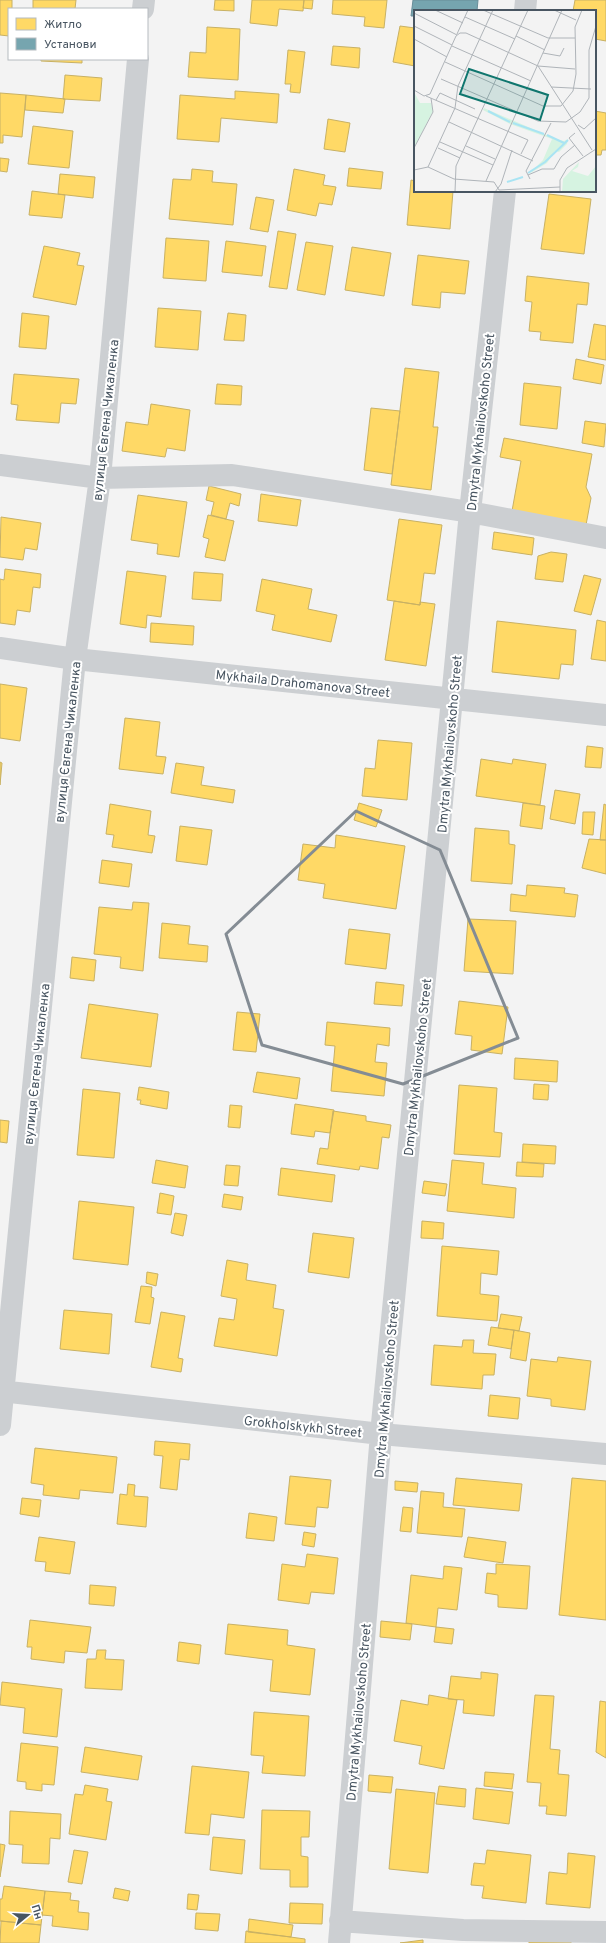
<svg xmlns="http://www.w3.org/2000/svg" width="606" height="1943" viewBox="0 0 606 1943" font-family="Overpass,sans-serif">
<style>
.homes{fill:#ffd966;stroke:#c8b164}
.public{fill:#76a5af;stroke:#688d98}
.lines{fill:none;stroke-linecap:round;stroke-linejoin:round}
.minor{stroke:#cccfd2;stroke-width:22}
.marked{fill:none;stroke:#848c94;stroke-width:3;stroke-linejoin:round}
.labels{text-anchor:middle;stroke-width:4;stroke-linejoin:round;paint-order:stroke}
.street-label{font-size:13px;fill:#485561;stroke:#fff}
.inset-river{fill:none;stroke:#a9e4f3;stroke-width:2}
.inset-road{fill:none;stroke:#afb4b9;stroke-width:1}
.view{fill:#0f766e;fill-opacity:0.15;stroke:#0f766e;stroke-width:2}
.inset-edge{fill:none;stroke:#485561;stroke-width:2}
</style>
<rect width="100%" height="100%" fill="#f3f3f3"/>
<!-- homes -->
<path class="homes" d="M0,0H12V9H9V36L0,35Z
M33,0H76L75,9H33Z
M215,0H234V11L214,10Z
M252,0H304L303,11L279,9L277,26L250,23Z
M304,0H313L312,9L303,8Z
M333,0H387L384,28L364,26L365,17L332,14Z
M575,0H606V41L595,39V11H573Z
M400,26L415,28V66L393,62Z
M207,27L240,29L238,80L188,77L190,52L206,53Z
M333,46L360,48L359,68L331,65Z
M288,50L305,52L300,93L290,92L291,84H285Z
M41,59H82V63L41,61Z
M65,75L102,78L100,101L63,99Z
M235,91L279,94L277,123L221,118L219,142L177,139L180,95L235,99Z
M0,93L26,95L22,137L3,135V143H0Z
M26,95L65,99L63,113L25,110Z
M595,111L606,113V150H602L601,155H595Z
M328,119L350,123L345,152L324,149Z
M33,126L73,131L69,168L28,164Z
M0,158L9,159L7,172L0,171Z
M349,168L383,172L381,189L347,186Z
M192,169L213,171L212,182L237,184L233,225L169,219L173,179L191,180Z
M294,169L325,175L323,185L336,187L332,205L319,203L316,216L287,210Z
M60,174L95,177L93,198L58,194Z
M411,180L415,181V191H453L450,229L407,225Z
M32,191L65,195L62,218L29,215Z
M549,194L591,199L584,254L541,249Z
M256,197L274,200L268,232L250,229Z
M278,231L296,234L287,289L269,287Z
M166,238L209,241L206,281L163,278Z
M226,241L266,246L262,276L222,272Z
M306,242L333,246L325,295L297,290Z
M44,246L80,253L77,265L84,266L76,305L33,297Z
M352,247L391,253L384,296L345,290Z
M418,255L469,261L465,294L441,292L440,308L412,305Z
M527,276L589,283L587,305L577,304L573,343L540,340L541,332L529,331L532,302L525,301Z
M158,308L201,311L198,350L155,347Z
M22,313L49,316L46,349L19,347Z
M228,313L246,315L244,341L224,340Z
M594,324L606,326V360L588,357Z
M576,359L604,365L601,384L573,379Z
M405,368L439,372L433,427H438L431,490L391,485Z
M14,374L79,379L76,404L61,403L59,423L16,420L18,405L11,404Z
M524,383L561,387L557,429L520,425Z
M217,384L242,386L241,405L215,404Z
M151,404L190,410L185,451L167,448L165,457L122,451L126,422L148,425Z
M371,408L400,411L392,474L364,470Z
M585,421L606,424L604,447L582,443Z
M504,438L592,454L586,487L591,498L586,525L512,511L521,461L500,457Z
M209,486L241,494L239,506L230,503L226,519L211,515L214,502L206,500Z
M261,494L301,500L297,526L258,521Z
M138,495L187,502L179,557L157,554L158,544L131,540Z
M208,515L234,521L225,561L205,557L209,539L203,537Z
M1,517L41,523L37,550L25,548L23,560L0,557Z
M399,519L442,525L435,574L424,573L420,605L387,600Z
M494,532L534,538L532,555L492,549Z
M551,552L567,554L563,582L535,579L538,556Z
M5,569L41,574L40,588L33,587L30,612L17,610L15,625L0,623V579L4,580Z
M127,571L166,576L161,617L147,615L146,628L120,624Z
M194,572L223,574L221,601L192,599Z
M584,575L601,579L591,615L574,611Z
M262,579L312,589L308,609L337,615L331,642L272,630L275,615L256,611Z
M394,601L420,605V602L435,604L426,666L385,660Z
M597,620L606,622V661L591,659Z
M497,621L576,630L573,665L561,664L559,679L492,672Z
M151,623L194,626L193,645L150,642Z
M0,684L27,688L20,741L0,738Z
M125,718L160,722L156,756L166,757L163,774L119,769Z
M378,740L412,743L407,800L362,796L365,768L375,769Z
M587,746L603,748L601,768L585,767Z
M481,759L512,764L513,759L546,764L540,805L476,796Z
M0,762L2,763L0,785Z
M176,763L204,767L201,785L235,790L233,803L171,793Z
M555,790L580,794L575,824L550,819Z
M359,803L382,810L376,827L354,820Z
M523,803L545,806L542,829L520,826Z
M110,804L151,811L148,835L155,836L152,853L112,847L114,835L106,834Z
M604,804L606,805V840H600Z
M583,812H595L593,835L582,834Z
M180,826L212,830L207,865L176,861Z
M475,828L509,831V844L515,845L512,884L471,881Z
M336,835L405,846L396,909L323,898L325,884L298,880L303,844L335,848Z
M589,839L606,840V874L582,868Z
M102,860L132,864L129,887L99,883Z
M527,885L565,888L564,893L578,895L575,917L510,911L511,894L526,896Z
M133,902L149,903L143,971L120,968L121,957L94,954L99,907L132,910Z
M468,919L516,921L513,974L464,971Z
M162,923L190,926L188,944L208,946L207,962L159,958Z
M349,929L390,934L386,969L345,964Z
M72,957L96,960L94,981L70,978Z
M376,982L404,985L402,1006L374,1004Z
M459,1001L508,1007L502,1054L471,1050L472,1036L455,1034Z
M89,1004L158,1014L151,1067L81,1058Z
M237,1012L260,1014L256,1052L233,1050Z
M327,1022L390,1028L389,1046L377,1044L375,1062L387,1063L384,1096L331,1091L335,1046L325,1045Z
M515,1058L558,1061L557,1082L514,1079Z
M257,1072L300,1078L297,1099L253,1092Z
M534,1084L549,1085L548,1100L533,1099Z
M459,1085L497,1088L494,1132L502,1133L500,1157L454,1154Z
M139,1087L169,1092L167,1109L140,1104L141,1100H137Z
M83,1089L120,1093L114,1158L77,1155Z
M295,1104L334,1110L330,1133L315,1131L314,1137L291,1134Z
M230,1105L242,1106L240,1128L228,1127Z
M333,1111L366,1116V1121L391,1125L389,1138L382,1137L378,1169L360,1166L359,1170L317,1164L320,1148L328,1149Z
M0,1120L9,1121L7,1143L0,1142Z
M523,1144L556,1146L555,1164L522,1162Z
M156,1160L188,1166L185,1188L152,1183Z
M452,1160L484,1163L482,1184L516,1188L514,1218L447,1211Z
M517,1162L544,1164L543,1177L516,1176Z
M226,1165L240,1166L238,1186L224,1185Z
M281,1168L335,1175L332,1202L278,1195Z
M424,1181L447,1184L445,1196L422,1193Z
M160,1193L174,1196L171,1215L157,1213Z
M224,1194L243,1197L241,1210L222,1207Z
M79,1201L134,1207L128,1265L73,1259Z
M175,1213L187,1215L183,1236L171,1233Z
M422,1221L444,1223L443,1239L421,1238Z
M313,1233L354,1238L349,1278L308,1272Z
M442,1246L499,1251L497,1275L481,1273L480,1294L499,1296L497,1321L437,1316Z
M227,1260L248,1264L246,1280L276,1285L273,1308L284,1310L277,1356L214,1346L219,1318L234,1320L237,1299L221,1296Z
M147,1272L158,1274L156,1286L146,1283Z
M141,1286L152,1287L151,1297L154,1298L150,1324L135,1322Z
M64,1310L112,1314L109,1354L60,1349Z
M161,1312L185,1316L178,1358L183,1359L181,1372L151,1367Z
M501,1314L522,1317L519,1331L498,1328Z
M491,1327L514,1330L511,1349L488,1345Z
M514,1330L530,1333L526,1361L510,1358Z
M463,1340H474L473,1353L496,1354L494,1375H483L482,1389L431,1385L434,1345L462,1347Z
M558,1357L591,1361L585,1410L551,1406V1399L527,1396L531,1359L557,1362Z
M490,1395L520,1398L518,1419L488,1416Z
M155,1441L190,1444L189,1460L180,1459L177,1490L160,1488L163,1456L154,1455Z
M35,1448L117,1457L113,1493L80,1490L79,1499L43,1495L44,1485L31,1483Z
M290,1476L331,1480L328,1508L317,1507L315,1527L285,1524Z
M456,1478L522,1484L519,1511L453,1505Z
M572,1478L606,1481V1620L559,1615Z
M395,1481L418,1483L417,1492L395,1490Z
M128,1484L135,1485L134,1496L148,1497L146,1527L117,1524L120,1494L127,1495Z
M421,1491L444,1493L443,1507L465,1509L462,1537L417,1533Z
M22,1498L41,1500L39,1517L20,1514Z
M403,1507L413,1508L411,1532L400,1531Z
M249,1513L277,1517L274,1541L246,1538Z
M304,1532L316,1534L314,1547L302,1545Z
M39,1537L75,1542L70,1574L45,1571L46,1562L35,1561Z
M468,1537L506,1542L503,1563L464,1557Z
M307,1554L338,1558L334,1594L311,1592L309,1604L278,1600L282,1564L305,1567Z
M496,1564L530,1566L527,1609L498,1607V1595L485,1593L487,1573L496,1574Z
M444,1566L462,1568L457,1610L438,1608L436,1627L406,1623L411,1575L443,1579Z
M90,1585L116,1587L114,1606L89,1604Z
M30,1620L91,1627L87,1653L65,1651L64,1663L31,1659L32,1647H27Z
M381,1621L412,1624L410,1640L380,1637Z
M228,1624L288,1630L287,1645L315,1649L310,1695L270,1691L273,1660L225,1654Z
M436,1627L454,1629L452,1644L434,1642Z
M179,1642L201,1645L199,1664L177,1661Z
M97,1650H106L105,1659L124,1660L122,1690L85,1688L87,1659H96Z
M481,1672L498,1674L494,1716L463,1713L464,1700L448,1699L451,1676L481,1679Z
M2,1682L62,1689L57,1737L23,1733L25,1708L0,1705Z
M429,1695L457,1700L444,1769L419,1764L422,1746L394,1741L401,1700L428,1705Z
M535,1695L554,1696L550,1749L560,1750L558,1774L569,1775L566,1816L546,1814L547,1806H539L541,1783L527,1782Z
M600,1701L606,1702V1758L596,1752Z
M254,1712L309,1716L305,1776L262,1773L264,1756L251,1755Z
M21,1743L58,1747L54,1785L42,1784V1791L26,1789V1782L17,1781Z
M85,1747L142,1756L138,1780L81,1772Z
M192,1766L249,1772L244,1818L211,1814L209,1835L185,1833Z
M485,1772L514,1774L512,1789L484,1786Z
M369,1775L393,1777L391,1793L368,1791Z
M85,1785L108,1789L106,1801L112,1802L106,1840L69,1834L75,1794L83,1795Z
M439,1786L466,1789L465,1807L436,1804Z
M476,1788L513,1792L509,1824L473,1819Z
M396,1789L435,1793L428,1873L389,1869Z
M262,1810L310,1811L309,1837H301V1856L308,1857V1887H290V1870L260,1869Z
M10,1811L61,1814L60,1839L50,1838L49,1864L22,1863L23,1845L9,1844Z
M213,1837L245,1840L242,1874L210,1870Z
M0,1844L5,1845L0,1877Z
M74,1850L88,1852L82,1884L68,1882Z
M487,1850L531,1855L526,1903L482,1898L484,1886L471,1885L474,1863L485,1864Z
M568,1853L595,1856L590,1908L546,1904L549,1872L567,1874Z
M4,1886L45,1891L41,1925L0,1921V1899H2Z
M115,1888L130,1891L128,1901L113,1898Z
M45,1891L71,1893L70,1900L79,1901L78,1912L89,1913L88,1930L52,1926L53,1916L42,1915Z
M188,1894L199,1895L197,1910L187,1909Z
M290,1903L323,1904L322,1924L289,1923Z
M196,1913L220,1914L218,1931L195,1929Z
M249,1919L293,1925L291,1937L248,1932Z
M1,1921L41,1925L39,1943H0Z
M246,1931L305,1939V1943H245Z
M423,1940V1943H400Z
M529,1942H571V1943H529Z"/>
<!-- public -->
<path class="public" d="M413,0H478L477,11H415V16H411Z"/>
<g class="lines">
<!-- minor -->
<path class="minor" d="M143,9L144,0
M525,11L526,0
M0,465L100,478L232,475L470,512L606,538
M0,648L75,659L606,715
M0,1391L381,1434L606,1454
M0,1425L75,659L100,478L138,59
M340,1921L463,1930L606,1932
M339,1943L381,1434L470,512L505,191"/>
</g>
<!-- marked area -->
<path class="marked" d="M356,811L440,850L518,1038L403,1084L262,1045L226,934Z"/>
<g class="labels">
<!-- street labels -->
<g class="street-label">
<text transform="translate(105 420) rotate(-84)" y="5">вулиця Євгена Чикаленка</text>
<text transform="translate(480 422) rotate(-84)" y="5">Dmytra Mykhailovskoho Street</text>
<text transform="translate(303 683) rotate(6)" y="5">Mykhaila Drahomanova Street</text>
<text transform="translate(67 742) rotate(-84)" y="5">вулиця Євгена Чикаленка</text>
<text transform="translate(449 744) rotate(-85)" y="5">Dmytra Mykhailovskoho Street</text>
<text transform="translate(36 1064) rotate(-84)" y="5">вулиця Євгена Чикаленка</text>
<text transform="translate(417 1067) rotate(-84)" y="5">Dmytra Mykhailovskoho Street</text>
<text transform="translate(386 1389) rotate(-85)" y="5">Dmytra Mykhailovskoho Street</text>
<text transform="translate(303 1426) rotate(6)" y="5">Grokholskykh Street</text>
<text transform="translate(358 1712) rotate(-85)" y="5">Dmytra Mykhailovskoho Street</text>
</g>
</g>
<!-- overview -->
<g transform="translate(414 10)">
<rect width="182" height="182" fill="#f3f3f3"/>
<path d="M0,82L6,93H17L19,101L0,138ZM70,98L142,129L150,131L154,129L153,134L145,142L141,141L133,153L115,164L129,150L138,129L96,114L69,100ZM165,152L164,157L158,161L174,166L182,156V182H148L149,169Z" fill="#d6f3e1"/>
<path class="inset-river" d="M74,101L96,112M99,113L130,124M133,125L150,133M114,163L131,152L154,130M93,172L109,167"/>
<path class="inset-road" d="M21,0L49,13M69,0L134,28H161M140,0L162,10M0,3L43,25M51,7L101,29M0,16L38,35M43,24L54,0M102,26L131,40M0,29L33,47M38,36L117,71M129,43L146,46L150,38M31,52L129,96H147L159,81L162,64L161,17L168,0M124,56L161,59M27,69L124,111L152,112L166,102L175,88V40L182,16M137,77L177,79M0,80L10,86L16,84L42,26L46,23H52L124,56L178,140M12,86L114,130L107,144M22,90L26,83L61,99M35,112L119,151M164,115L170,119L182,108M161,123L155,128L169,146M26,132L79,155M52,136L81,149M0,138L19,102L17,88M24,138L46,148M14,157L41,98L44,76L79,0M0,160L14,157L40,169L80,172L85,180L146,177M114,165L128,159H140L147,147L161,135M116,169L112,161L137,113M72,171L148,0M41,182L42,156L114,0M81,182L87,174L98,140M146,182V170L153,158L182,139"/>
<path class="view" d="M55,59L134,85L126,110L46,84Z"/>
<rect width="182" height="182" class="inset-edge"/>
</g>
<!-- legend -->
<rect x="8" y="8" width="140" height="52" fill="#ffffff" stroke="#b6bbc0"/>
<rect x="16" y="18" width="20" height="12" fill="#ffd966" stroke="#b6bbc0"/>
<text x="44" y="28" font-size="12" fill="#485561">Житло</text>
<rect x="16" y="38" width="20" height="12" fill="#76a5af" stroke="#b6bbc0"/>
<text x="44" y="48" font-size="12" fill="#485561">Установи</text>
<!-- north arrow -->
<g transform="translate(28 1915) rotate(72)" stroke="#ffffff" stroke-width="3" paint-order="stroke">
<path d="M0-3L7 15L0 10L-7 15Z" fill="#485561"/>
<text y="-6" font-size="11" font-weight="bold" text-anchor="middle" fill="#485561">Пн</text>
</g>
</svg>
